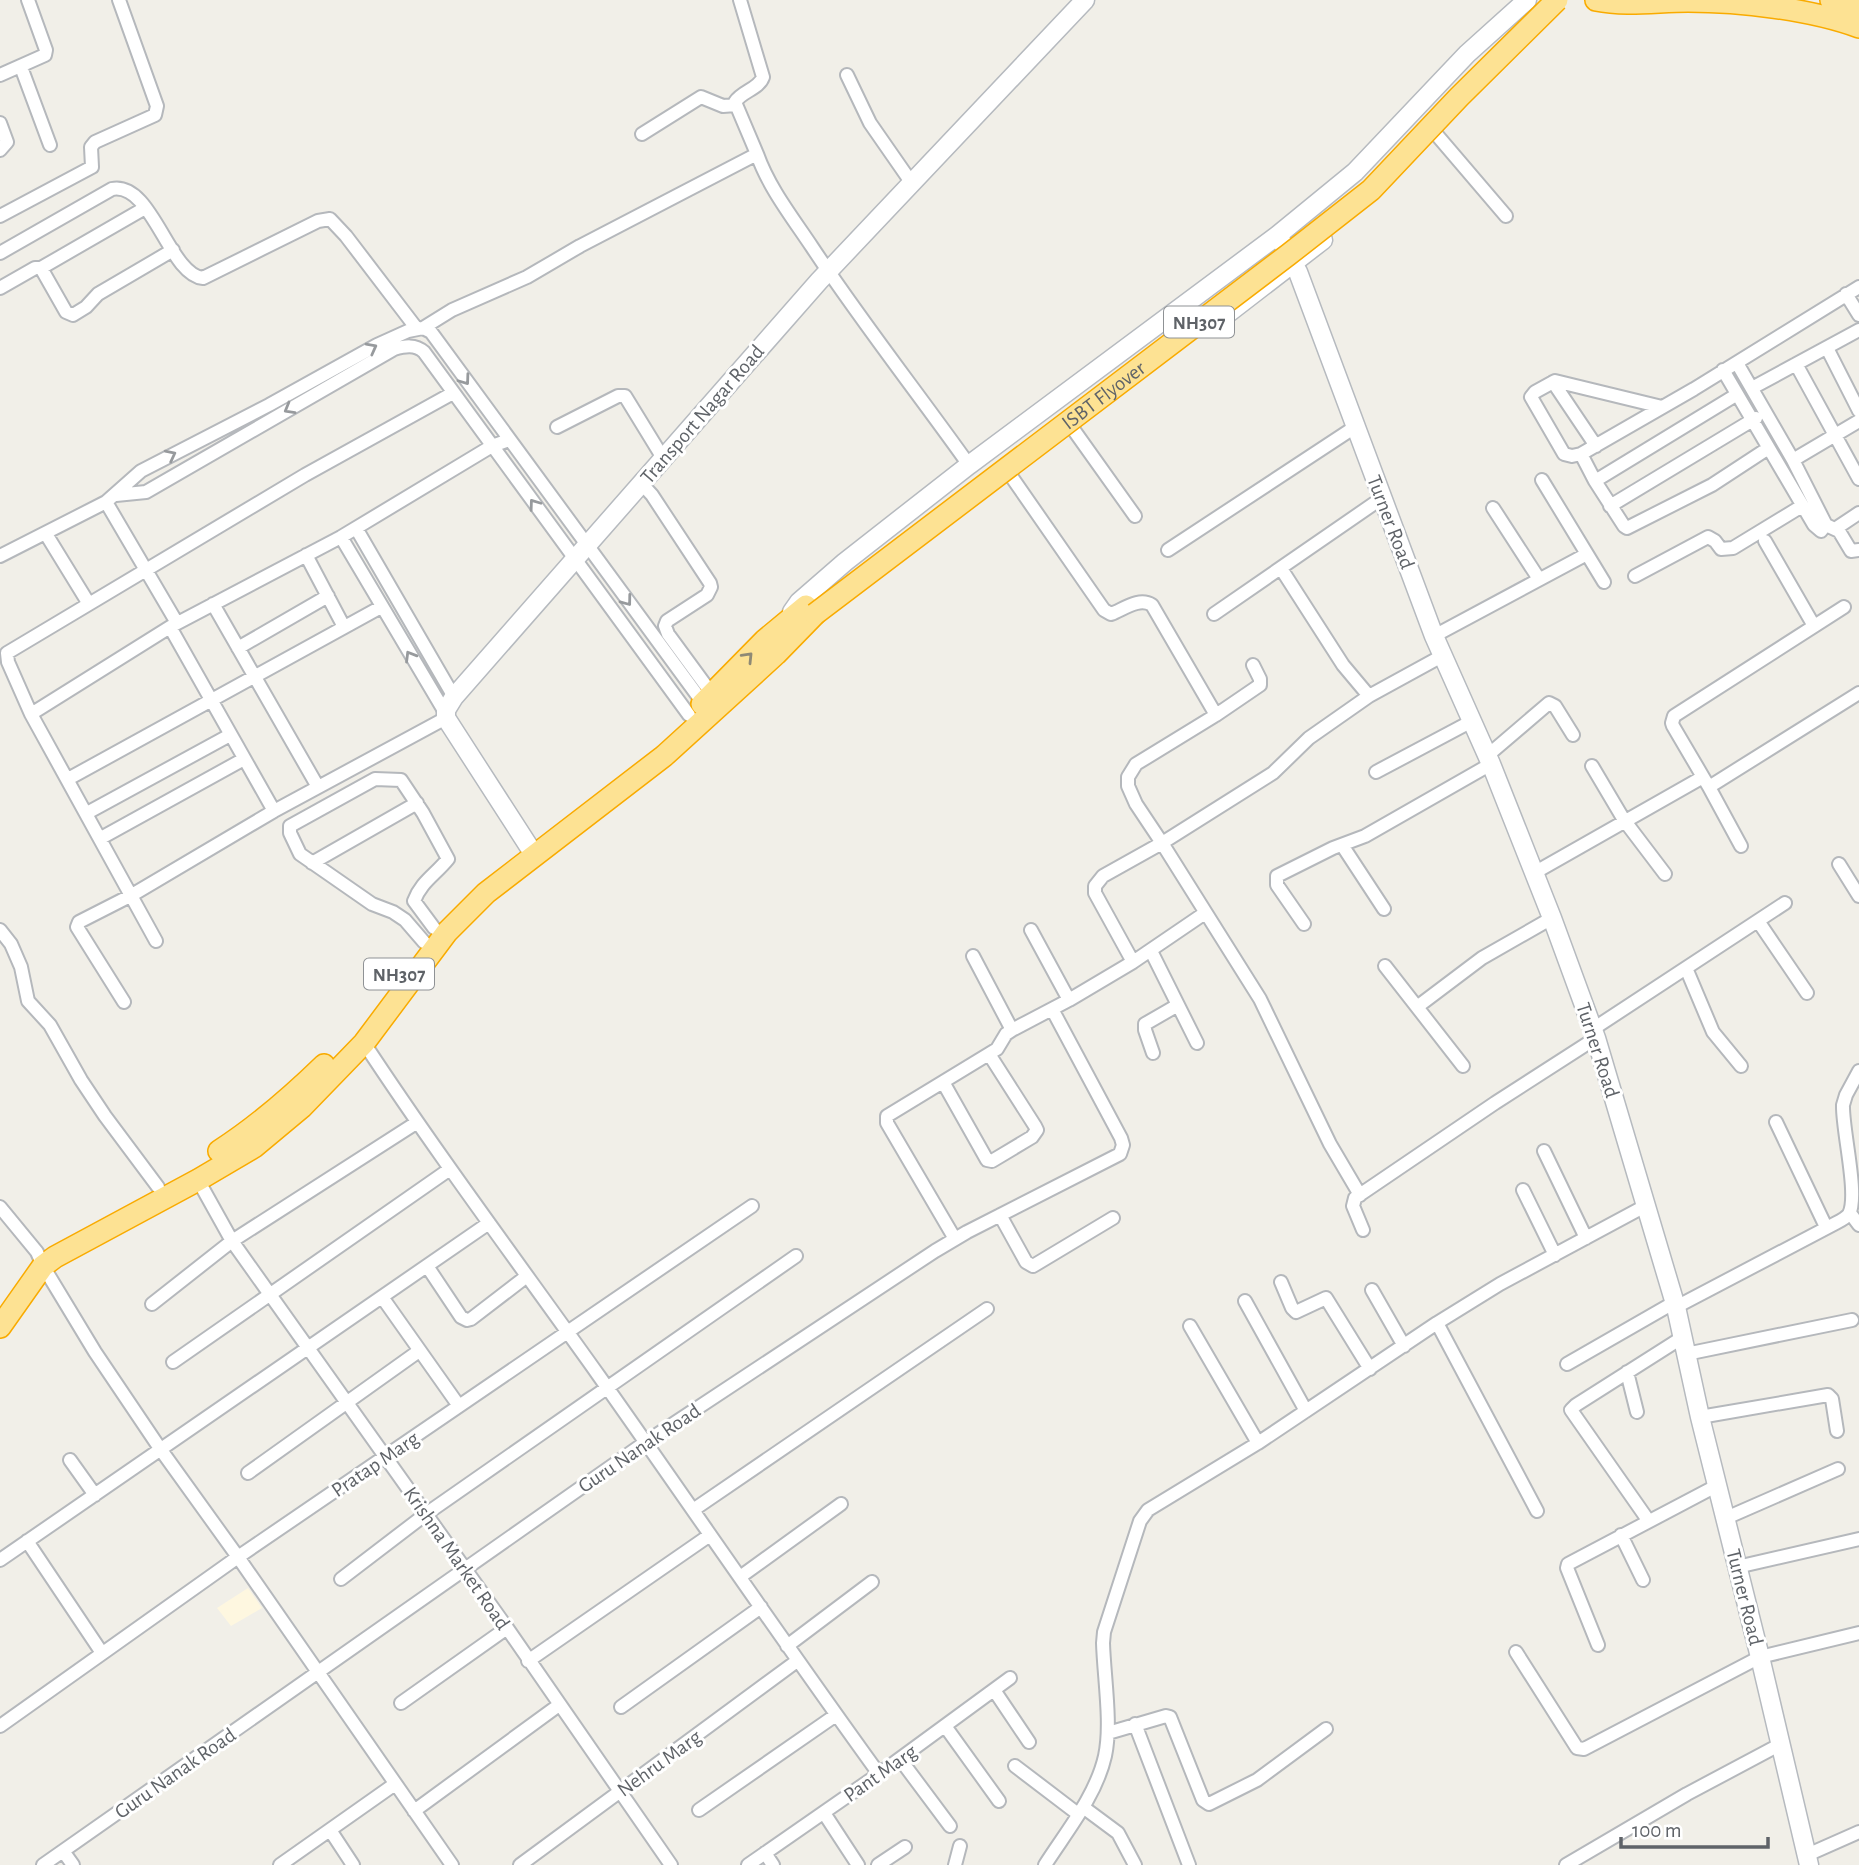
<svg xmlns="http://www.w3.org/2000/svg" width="1859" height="1865" viewBox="0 0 1859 1865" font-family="'Alegreya Sans',sans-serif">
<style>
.commercial{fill:#fef7e0}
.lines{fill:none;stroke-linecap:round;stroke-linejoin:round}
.street-casing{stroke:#b5b8bc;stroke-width:16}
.secondary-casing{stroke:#b6babf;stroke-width:21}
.highway-casing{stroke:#f9ab00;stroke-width:24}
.street{stroke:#fff;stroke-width:12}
.secondary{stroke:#fff;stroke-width:18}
.highway{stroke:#fde293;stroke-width:21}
.highway-bridge-casing{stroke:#f9ab00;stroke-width:24;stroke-linecap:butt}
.highway-bridge{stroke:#fde293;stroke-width:21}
.oneway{stroke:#979a9d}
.oneway2{stroke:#8e8975}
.labels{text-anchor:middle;stroke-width:6;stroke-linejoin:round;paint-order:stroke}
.shield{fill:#fff;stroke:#8f9295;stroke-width:2}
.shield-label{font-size:19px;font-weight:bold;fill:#5f6368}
.street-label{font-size:21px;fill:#5f6368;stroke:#fff}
</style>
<rect width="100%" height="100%" fill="#f1efe8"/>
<!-- commercial -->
<path class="commercial" d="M248,1588L262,1608L231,1626L217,1608Z"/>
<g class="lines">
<!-- street casing -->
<g class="street-casing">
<path id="street" d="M740,0L763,77C759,89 742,91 735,102L757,154
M21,67L50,145
M0,75L45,55L46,50L28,0
M847,75L870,123L911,182
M0,123L7,142L0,150
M642,134L701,97L723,106L736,105
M1436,134L1506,216
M0,216L92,167L91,147L95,142L155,115L157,106L119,0
M0,253L112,189C152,181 169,275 203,278L318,221L330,219L346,236L417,329
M41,268L145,208
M0,288L35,268H41L66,312L73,315L86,307L98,294L173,250
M1846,294L1859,315
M423,328L431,332L703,703
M1827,348L1859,411
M1737,363L1793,460L1826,525L1839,531L1851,551L1859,550
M1796,364L1859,479
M1723,370L1814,525L1821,531L1826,525
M1553,382L1596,446
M1752,388L1859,330
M1662,407L1555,381L1535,392L1531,397L1564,454L1572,456L1581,454L1694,389L1859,287
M557,427L618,396H625L663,458
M1073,429L1135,516
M1581,454L1595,481L1624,526L1627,528L1712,485L1767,449
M1793,460L1859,421
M1011,476L1104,610L1111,614C1124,609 1139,597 1152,605L1216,715L1260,685V679L1253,665
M1542,480L1604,582
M1595,481L1736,395
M641,483L652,495L710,583L711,587L707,595L667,621L665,626L668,634L712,694
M116,495L146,492L394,349C405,346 415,344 424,352L689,715
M106,502L177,623
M1610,506L1756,418
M1493,508L1539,579
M356,528L454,697
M1835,529L1859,513
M46,534L89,604
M341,537L446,714
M1765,541L1814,626
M1168,550L1355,427
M306,555L344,627
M0,556L106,502L141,471L269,405L377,345L408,331L423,328L452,310L527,277L580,246L757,154C769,188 792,217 812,247C861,321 917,392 969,465
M1282,570L1343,665L1369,696
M1635,576L1708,537L1715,541L1721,549L1733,548L1802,506
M213,604L318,787
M1214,614L1382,498
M170,627L274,811
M1434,636L1587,554
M238,648L328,596
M31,714L170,627L341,537L492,446L509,440
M1216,715L1136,764L1128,777V786L1136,804L1162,843L1260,999L1330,1144L1360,1195
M1487,756L1549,703L1555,706L1573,735
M1592,766L1624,820L1665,874
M1376,772L1472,721
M1703,777L1709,787L1859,693
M68,779L381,607
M1709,787L1741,846
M87,813L230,735
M101,838L244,759
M1342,845L1384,909
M312,863L417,803
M1839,864L1859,896
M1534,873L1703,777L1673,726L1672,723L1674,716L1844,607
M1758,921L1807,993
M1304,924L1277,885V876L1333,848L1365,836L1491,764
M0,930L11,944L21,967L28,1001L50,1025L81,1080L105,1116L158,1187
M1031,930L1069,1000
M156,941L31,714L8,662L7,653L305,475L453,393
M424,942L405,920L393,912L372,904L300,854L290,833V826L375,779L401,780L423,813L448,859C435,875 421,882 414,901L434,928
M1151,951L1197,1043
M973,956L1012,1030
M1133,962L1205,913
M1385,966L1463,1066
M1686,968L1713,1032L1741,1066
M124,1002L77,927L79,922L132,895L274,811L446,718
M1417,1007L1482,958L1552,918
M1593,1029L1785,903
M364,1043C439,1157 520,1265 599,1376C693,1509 784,1643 879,1774
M1153,1053L1145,1030V1024L1178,1005
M943,1082L987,1160L992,1161L1032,1137L1037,1130L1035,1126L989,1054
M1776,1122L1826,1227
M1544,1151L1586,1238
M198,1180L232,1241L507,1628L671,1865
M1523,1190L1555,1255
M0,1207L37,1252L43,1266L95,1352L161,1450L238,1557L452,1865
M1850,1213L1859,1225
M1000,1215L1026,1262L1033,1266L1113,1218
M1363,1230L1353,1206L1355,1198L1495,1103L1596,1038
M955,1239L887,1123V1116L997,1049L1006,1034L1012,1030L1069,1000L1133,962L1095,893V886L1103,876L1162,843L1273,773L1309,738L1369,696L1442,656
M427,1266L461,1317L467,1320L471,1319L527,1276
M1281,1282L1292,1308L1296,1312L1326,1298L1370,1369
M1372,1290L1404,1346
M382,1297L459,1406
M1245,1301L1306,1411
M152,1304L232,1241L416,1123
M1676,1307L1836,1223C1840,1221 1846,1218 1849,1214C1859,1195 1842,1129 1843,1105L1846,1095L1859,1071
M1437,1323L1537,1511
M1190,1326L1258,1443
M1686,1354L1852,1320
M173,1362L450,1169
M1567,1364L1675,1302
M1627,1372L1637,1412
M1700,1417L1828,1395L1832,1399L1837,1431
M70,1460L95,1495
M248,1473L419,1351
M693,1510L987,1309
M1726,1518L1838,1469
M1648,1520L1571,1410L1576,1405L1683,1337
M1621,1535L1643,1580
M27,1541L102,1653
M0,1560L489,1223
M1737,1567L1859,1539
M740,1577L841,1504
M341,1579L426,1514L796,1256
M1598,1645L1567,1568L1568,1564L1718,1485
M787,1646L872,1582
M1516,1652L1577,1748L1584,1749L1760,1657L1859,1633
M528,1661L710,1535
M994,1690L1029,1742
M401,1703L507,1628
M621,1707L761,1607
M1135,1724L1189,1865
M0,1726L238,1557L752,1206
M945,1726L999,1801
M1108,1733L1166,1716L1170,1717L1203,1800L1209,1804L1257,1780L1326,1729
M900,1759L950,1826
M1015,1766L1078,1814
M1083,1807L1118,1833L1135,1865
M699,1810L836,1715
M414,1811L559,1705
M824,1813L858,1865
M330,1830L353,1865
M63,1851L73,1865
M765,1853L773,1865
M1807,1855L1859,1832
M43,1865L646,1442L935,1251L967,1232L1120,1154L1123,1145L1121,1138L1052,1009
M280,1865L395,1784
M520,1865L797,1661
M748,1865L879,1774L1010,1678
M878,1865L905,1847
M955,1865L960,1846
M1045,1865C1066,1832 1096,1796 1105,1756C1112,1724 1104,1677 1103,1643L1104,1632L1140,1521L1148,1510L1258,1443L1437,1323L1500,1284L1647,1205
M1566,1865L1687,1794L1779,1745"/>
</g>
<!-- secondary casing -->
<g class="secondary-casing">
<path id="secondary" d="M1278,235L1298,272L1434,636L1491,764L1552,918L1596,1038L1676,1307L1700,1417L1760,1657L1809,1865
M1218,321L1323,240
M792,612L799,602L845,562L969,465L1278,235L1355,172L1467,54L1527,0
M535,856L446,718V710L454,697L819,281L1085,0"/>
</g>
<!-- highway casing -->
<g class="highway-casing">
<path id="highway" d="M1596,0C1626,6 1658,1 1688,1C1740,1 1810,9 1859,27
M1831,0L1859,6
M702,704L765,640L806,606
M219,1151C258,1126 291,1097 324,1065
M0,1327L43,1266L55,1257L198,1180L254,1147L302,1107L364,1043L447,932L486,893L664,756L776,654L815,614"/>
</g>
<!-- street -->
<use href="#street" class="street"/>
<!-- secondary -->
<use href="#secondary" class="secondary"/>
<!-- highway -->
<use href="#highway" class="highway"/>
<!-- highway-bridge casing -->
<g class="highway-bridge-casing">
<g id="highway-bridge">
<path id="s1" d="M815,614L1288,255L1371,190L1459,97L1557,0"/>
</g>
</g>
<!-- highway-bridge -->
<use href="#highway-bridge" class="highway-bridge"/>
</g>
<!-- one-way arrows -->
<defs><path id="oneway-chevron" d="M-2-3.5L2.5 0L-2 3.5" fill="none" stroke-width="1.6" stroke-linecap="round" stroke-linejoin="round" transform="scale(1.75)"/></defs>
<g class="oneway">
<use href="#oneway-chevron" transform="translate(372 348) rotate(-28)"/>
<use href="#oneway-chevron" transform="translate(465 380) rotate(54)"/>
<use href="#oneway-chevron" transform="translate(289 409) rotate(150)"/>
<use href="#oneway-chevron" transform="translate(171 455) rotate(-27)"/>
<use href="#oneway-chevron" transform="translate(534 504) rotate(-126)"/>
<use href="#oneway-chevron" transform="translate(627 601) rotate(53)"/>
<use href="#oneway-chevron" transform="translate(410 656) rotate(-121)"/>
</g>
<use class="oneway2" href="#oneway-chevron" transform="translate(748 657) rotate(-46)"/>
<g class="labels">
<!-- shield labels -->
<g class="shield">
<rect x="1164" y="306.5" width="70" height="31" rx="5"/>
<rect x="364" y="958.5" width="70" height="31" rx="5"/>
</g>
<g class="shield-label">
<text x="1199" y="329">NH307</text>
<text x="399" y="981">NH307</text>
</g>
<!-- street labels -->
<g class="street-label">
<text dy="7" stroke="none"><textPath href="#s1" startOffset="362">ISBT Flyover</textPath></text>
<text transform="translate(702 414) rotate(-49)" y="7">Transport Nagar Road</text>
<text transform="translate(1391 522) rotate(69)" y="7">Turner Road</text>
<text transform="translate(1598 1050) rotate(72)" y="7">Turner Road</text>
<text transform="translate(639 1448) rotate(-34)" y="7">Guru Nanak Road</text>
<text transform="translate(375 1464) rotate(-34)" y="7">Pratap Marg</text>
<text transform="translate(457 1558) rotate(55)" y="7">Krishna Market Road</text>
<text transform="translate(1745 1597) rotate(76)" y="7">Turner Road</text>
<text transform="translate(659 1763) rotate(-36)" y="7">Nehru Marg</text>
<text transform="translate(175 1773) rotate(-35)" y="7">Guru Nanak Road</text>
<text transform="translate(880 1773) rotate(-35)" y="7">Pant Marg</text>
</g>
</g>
<!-- scale -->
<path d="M1621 1837v10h147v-10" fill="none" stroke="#5f6368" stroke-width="3.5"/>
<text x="1632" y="1837" font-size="21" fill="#5f6368" stroke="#ffffff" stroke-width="5" paint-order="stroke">100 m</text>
</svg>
